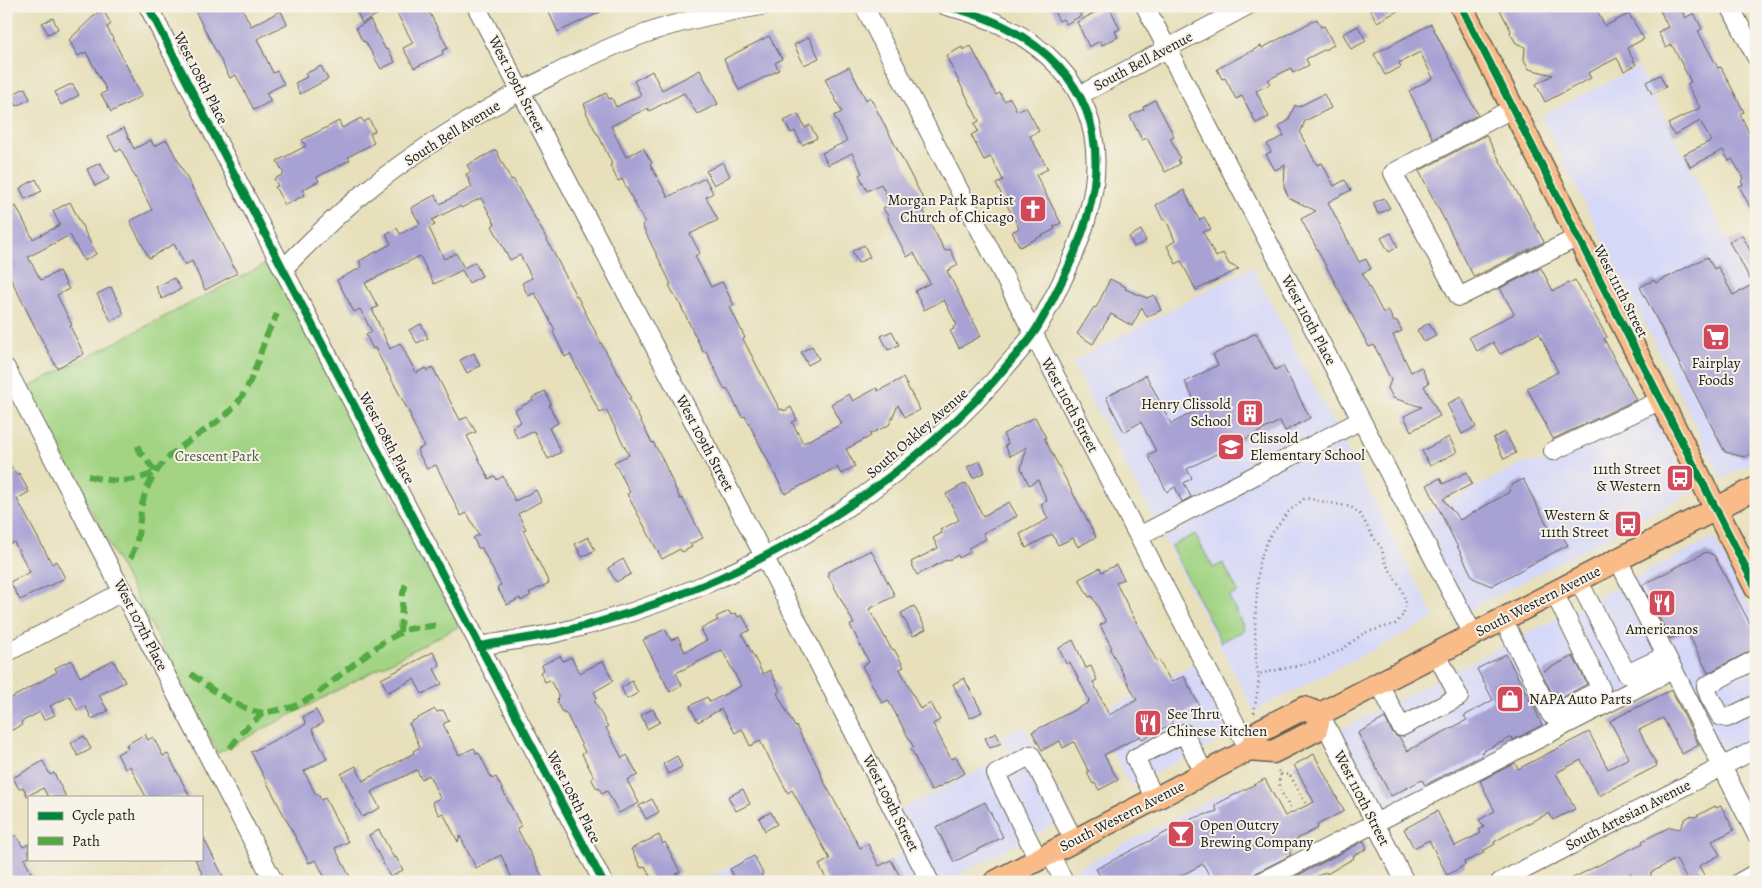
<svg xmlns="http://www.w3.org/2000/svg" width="1762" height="888" viewBox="0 0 1762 888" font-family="Alegreya,serif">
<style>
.built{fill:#d6d8f8}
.green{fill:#a2d484;stroke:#5f7850}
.building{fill:#a8a2d4}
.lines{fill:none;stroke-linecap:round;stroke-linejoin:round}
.minor-casing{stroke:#636154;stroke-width:20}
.major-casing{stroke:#636154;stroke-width:25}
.path{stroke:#636154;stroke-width:2.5;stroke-dasharray:1 4;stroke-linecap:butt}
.minor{stroke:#fff;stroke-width:18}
.major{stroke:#f9bc89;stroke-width:22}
.quiet{stroke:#52a943;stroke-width:6;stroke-dasharray:12 6;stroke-linecap:butt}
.cycleway-casing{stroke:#f7f3e8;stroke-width:11}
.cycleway{stroke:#00873e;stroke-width:8}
.labels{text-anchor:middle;stroke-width:4;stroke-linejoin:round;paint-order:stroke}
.street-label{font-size:15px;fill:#1c1c1c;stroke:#f7f3e8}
.poi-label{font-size:15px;fill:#1c1c1c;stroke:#f7f3e8;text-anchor:end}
.park-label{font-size:15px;fill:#4b5c40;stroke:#f7f3e8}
</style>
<rect width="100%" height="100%" fill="#f7f3e8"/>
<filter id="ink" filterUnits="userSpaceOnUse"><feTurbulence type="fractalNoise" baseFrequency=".02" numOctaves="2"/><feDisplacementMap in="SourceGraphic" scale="10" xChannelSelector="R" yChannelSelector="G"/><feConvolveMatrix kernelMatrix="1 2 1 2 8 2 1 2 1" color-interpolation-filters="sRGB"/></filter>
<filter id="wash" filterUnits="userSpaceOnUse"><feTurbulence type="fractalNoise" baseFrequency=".0096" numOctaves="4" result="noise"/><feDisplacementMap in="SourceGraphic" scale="20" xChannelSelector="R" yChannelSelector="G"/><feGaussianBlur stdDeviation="1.12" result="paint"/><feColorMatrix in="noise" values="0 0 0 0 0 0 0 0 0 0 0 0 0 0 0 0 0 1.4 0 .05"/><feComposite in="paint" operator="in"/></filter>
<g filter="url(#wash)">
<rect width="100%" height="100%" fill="#e7e0bb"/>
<!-- built -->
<path class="built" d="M1638,67L1756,293V461L1722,479L1541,116Z
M1252,267L1435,618L1254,711L1072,362Z
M1651,409L1692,492L1466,612L1417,518L1522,463L1555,461Z
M1714,537L1756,619V747L1721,765L1672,668L1375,821L1332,734Z
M1199,662L1237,732L1130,786L1094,716Z
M1024,726L1072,815L945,882H847L914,847L896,812L1010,754L1001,737Z
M1240,784L1285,871L1264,882H1051Z
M754,853L769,882H700Z"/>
<!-- green -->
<path class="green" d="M270,262L459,626L218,753L27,388Z
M1195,534L1213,568L1223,563L1238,592L1229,597L1245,630L1221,642L1171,546Z"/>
<g id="blocks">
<!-- building -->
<path class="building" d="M205,6H241L251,26L281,11L287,24L257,39L273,73L277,71L284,84L266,93L271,101L254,110L236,75L230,78L195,11Z
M369,6H393L362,23L357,12Z
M393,6H426L448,48L442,51L443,54L414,68L403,48L413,43Z
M546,6H613L558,32Z
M1051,6H1085L1078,10L1081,16L1066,24L1063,19L1059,21Z
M1107,6H1109L1120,29L1115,31L1118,37L1102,45L1100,41L1089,47L1077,22Z
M1368,6H1407L1377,22Z
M1498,6H1595L1605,26L1629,14L1644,39L1627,48L1636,65L1624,71L1617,58L1588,73L1591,78L1545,102L1536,84L1553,75L1529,69L1524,60L1525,47L1516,43L1510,33L1511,31Z
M1658,6H1680L1685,18L1694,13L1702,29L1698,31L1718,68L1721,67L1744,112L1740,114L1750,135L1756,132V218L1739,186L1743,185L1741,181L1744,179L1732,159L1729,161L1723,150L1690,167L1684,154L1711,141L1700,121L1674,135L1668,124L1700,108L1687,84L1691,82L1672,45L1666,48L1658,32L1668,27Z
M102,8L111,24L107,27L142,96L111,112L101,94L107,91L86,52L78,56L69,40Z
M53,18L58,29L48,34L42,23Z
M1317,19L1321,27L1324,26L1334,45L1306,59L1309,65L1293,73L1291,68L1268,80L1270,84L1256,91L1269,117L1256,123L1242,96L1236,99L1225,78L1222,79L1217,69L1261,46L1262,48Z
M370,20L386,50L388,49L395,62L381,69L365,41L363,42L356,28Z
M1431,24L1478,115L1433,139L1409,91L1433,78L1420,52L1399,63L1401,67L1385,75L1374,54Z
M1358,26L1366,41L1351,49L1343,34Z
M769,36L782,59L775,63L779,70L739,90L724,59Z
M809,37L819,58L804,65L794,45Z
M971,46L996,95L1000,93L1004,101L1010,98L1017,111L1026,107L1039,131L1030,136L1048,169L1036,175L1061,223L1053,227L1055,229L1020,247L1012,232L1019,228L996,184L1003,180L991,157L984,160L971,135L978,131L974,124L979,121L946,56L962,47L963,50Z
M321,66L328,79L300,94L295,83L307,77L305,74Z
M849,67L866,100L870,97L916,185L927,206L922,208L945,251L950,249L958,265L947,271L981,336L959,348L950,331L954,329L953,327L957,325L944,300L924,310L915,291L930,283L914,253L907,257L888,219L889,218L883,208L891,204L881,184L867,191L859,175L862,173L852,153L828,165L822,153L847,141L834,116L842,112L825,79Z
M700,70L718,104L697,114L684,93L649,111L648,108L611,126L626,157L643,148L652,163L650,164L668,197L705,178L713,193L706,197L718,220L690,234L700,253L695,256L711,287L722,282L734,305L730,307L745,338L743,339L780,410L783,409L784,411L791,407L797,420L792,422L803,443L842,424L831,404L849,394L853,401L877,388L878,391L903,378L920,410L905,417L898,405L889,425L870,434L871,436L846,449L855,466L841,474L837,467L785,494L745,416L742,417L727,388L725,390L706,351L703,352L679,302H678L669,285L671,284L642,225L645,223L622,179L618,181L610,165L612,164L598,134H597L586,112L587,111L584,104L606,93L609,99L612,98L616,107L641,95L634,81L652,71L662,90Z
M1660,75L1666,87L1652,94L1646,82Z
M69,85H73L79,95L61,105L55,92Z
M25,88L30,99L17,106L11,95Z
M1324,94L1331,108L1305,121L1300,133L1317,165L1322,163L1334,186L1345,180L1351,190L1328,202L1359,262L1366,259L1371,269L1362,273L1383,313L1388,310L1394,322L1397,321L1402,331L1393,335L1411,372L1421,367L1429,383L1424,386L1440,416L1411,431L1404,416L1422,407L1393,398L1388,388L1391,380L1374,345L1369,347L1301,219L1316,211L1289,198L1284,187L1285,165L1275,170L1266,154L1271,152L1267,144L1284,136L1279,126L1288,121L1295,105L1298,107Z
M1155,100L1174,136L1170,138L1180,158L1178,159L1180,164L1165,172L1147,138L1142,140L1130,116L1144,109L1143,107Z
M798,114L805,128L810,125L817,138L802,145L795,131L791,133L784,121Z
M361,118L364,122L369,119L375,131L370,134L374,143L348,157L350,160L317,177L319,181L302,190L305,195L285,205L275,187L278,186L274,179L284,174L277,161L306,146L302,140L339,121L342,128Z
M124,128L134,149L151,140L154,146L167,140L237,273L205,290L192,261L185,265L174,244L149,258L130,221L152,210L121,149L116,152L108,136Z
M1486,135L1544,242L1474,277L1419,171Z
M496,150L511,180L513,179L544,234L576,296H577L599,339L631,397L629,398L652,443L653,442L661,456L680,499L682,498L703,538L690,544L692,547L682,552L680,549L662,559L627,494L630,492L614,462L629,455L606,410L600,413L570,354L565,357L553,332L555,330L535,293L528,296L522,283L532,278L520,255L510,260L492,226L495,224L481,198L461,208L460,206L432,220L435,225L429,228L444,259L456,253L464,268L475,262L482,276L469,283L462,270L434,284L420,256L365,283L378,307L372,309L390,349L400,343L416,373L426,368L427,371L433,368L460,420L467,417L476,432L467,436L489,479L495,476L497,480L503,476L515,501L536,490L541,501L518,514L526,529L523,530L549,583L529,593L531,595L521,601L520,598L507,605L497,587L501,585L481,547L479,549L473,538L479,535L467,513L461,516L436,465L427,469L417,450L424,446L410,417L411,416L375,348L373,349L366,335L372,332L360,309L354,312L337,280L362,267L359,261L391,244L386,234L397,228L400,234L420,224L411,208L435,195L440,204L472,187L466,174L471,172L467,165Z
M723,162L730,176L714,185L706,171Z
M100,163L109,179L95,186L87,169Z
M36,179L42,191L25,199L20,188Z
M1184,190L1199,220L1204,217L1211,229L1203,232L1216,257L1223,253L1229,264L1239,269L1196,290L1181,261L1176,264L1167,246L1175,241L1166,219L1163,220L1156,205Z
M1384,198L1390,208L1378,214L1373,203Z
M70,202L96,254L84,261L70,235L28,257L41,280L59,271L69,289L57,295L72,325L70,326L84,354L57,368L34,325L6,269V211L16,206L33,239L60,225L53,211Z
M1141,230L1146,241L1134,247L1129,237Z
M1391,233L1398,247L1389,252L1381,238Z
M1742,235L1756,261V291L1737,254H1736L1729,242Z
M864,245L870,257L858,263L852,251Z
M1707,257L1714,269L1718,267L1733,295L1750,286L1756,296V451L1744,457L1725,452L1640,287L1654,280L1656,283Z
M1541,268L1553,291L1575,280L1607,337L1604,339L1636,400L1553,439L1527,388L1558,372L1539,333L1500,354L1493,342L1477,351L1469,337L1514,314L1500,288Z
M174,278L181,289L162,299L156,287Z
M1110,279L1126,287L1125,289L1147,298L1154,295L1161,310L1147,317L1142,307L1132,326L1111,314L1093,344L1077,334L1094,307L1096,308Z
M111,287L124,314L111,321L97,294Z
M1429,323L1436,336L1424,342L1417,330Z
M421,324L428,338L417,343L409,330Z
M892,331L899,345L888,350L881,336Z
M1256,333L1275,370L1283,366L1310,418L1285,431L1280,421L1187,469L1192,478L1184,483L1191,497L1182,502L1175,487L1167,492L1148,455L1156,451L1141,422L1124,432L1106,397L1146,375L1171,424L1199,409L1185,382L1218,365L1213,355Z
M812,346L819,359L808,365L801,352Z
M474,353L480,366L467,373L460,360Z
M545,391L551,404L549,405L558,423L549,428L561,452L548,459L534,431L518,439L512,427L521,422L515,410L533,400L532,398Z
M1461,397L1476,427L1462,434L1447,404Z
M1035,417L1046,438H1044L1096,537L1078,547L1073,538L1058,545L1052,534L1026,548L1020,534L1048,519L1041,504L1047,501L1038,480L1029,485L1021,468L1027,447L1010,456L1005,445L1008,444L1003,434Z
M1505,432L1516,453L1504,459L1493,438Z
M1449,437L1457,452L1430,466L1422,451Z
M6,457L16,475L19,473L29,492L17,499L52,564L56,561L65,578L20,600L10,582L30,572L14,542L6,545Z
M980,461L985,472L973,478L967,467Z
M1467,472L1472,484L1443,499L1460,520L1508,493L1512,485L1523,479L1550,530L1557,527L1568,545L1491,586L1473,578L1427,485L1440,478L1443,484Z
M966,483L983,516L1009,502L1017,516L983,533L986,539L968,548L970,552L959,558L958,555L947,561L946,560L917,575L911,562L938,548L933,538L942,533L940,530L959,520L946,494Z
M588,537L595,550L582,557L575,544Z
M871,550L895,596L869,609L892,650L894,649L904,667L900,669L920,709L931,703L940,720L933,724L951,759L956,757L965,773L931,791L911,749L914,748L893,709L888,700L882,703L862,666L869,662L850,625L854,624L828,575V572Z
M1706,552L1714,555L1756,635V648L1708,673L1687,631L1670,639L1642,585Z
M623,559L631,574L616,582L608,568Z
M1116,565L1124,579L1116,583L1157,662L1159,660L1171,682L1184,676L1199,705L1171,720L1173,723L1142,739L1140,736L1104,755L1118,780L1099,790L1095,783L1093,784L1087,773L1089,772L1074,742L1063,748L1060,741L1042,750L1032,732L1088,703L1089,700L1070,662L1066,664L1059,648L1073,640L1086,668L1091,666L1097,680L1093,682L1109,715L1137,700L1110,649L1112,648L1100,625L1106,622L1092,596L1089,597L1079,579L1100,568L1102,572Z
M914,606L926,629L913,636L901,613Z
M729,611L731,615L736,613L738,617L742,615L750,630L742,634L763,674L770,670L780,691L777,693L795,727L796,726L810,752L822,775L821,776L860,848L868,844L879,866L891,860L903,882H828L819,865L830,859L792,790L788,793L760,741L750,746L742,729L735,733L721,709L698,722L690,706L707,697L710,702L741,686L722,650L676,673L682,685L670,692L643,640L665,629L671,640L678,637L685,652L707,640L701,629L718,620L716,617Z
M433,652L440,665L434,669L442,684L422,694L414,679L388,692L381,679Z
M1506,654L1530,701L1531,699L1542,725L1513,740L1512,737L1481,752L1483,755L1425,785L1422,780L1391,796L1358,733L1385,718L1392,732L1396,736L1400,738L1407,751L1467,720L1464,716L1493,700L1477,669Z
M560,656L563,661L571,657L580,673L603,661L613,681L594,692L597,698L594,700L608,727L606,728L622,758L627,755L638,775L627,780L639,803L619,813L607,791L602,794L599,788L597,789L591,778L594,777L582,754L585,752L566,713L561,711L557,702L558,695L550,680L545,682L540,672L544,670L542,665Z
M1573,656L1587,684L1556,701L1543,675L1544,671Z
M71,660L80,677L113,660L125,682L99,695L108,711L92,719L85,706L77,710L70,696L50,706L55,715L44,720L40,712L21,722L22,725L6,733V701L57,672L55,668Z
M964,678L982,712L970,718L953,684Z
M632,681L638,693L627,699L621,688Z
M1671,690L1699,745L1682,754L1663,718L1639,730L1657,766L1599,796L1581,760L1556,773L1575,809L1553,820L1549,813L1521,827L1494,842L1495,844L1483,851L1484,853L1464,862L1465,865L1447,875L1429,840L1414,848L1404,829L1437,811L1455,846L1481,833L1479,830L1484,827L1479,820L1495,811L1480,781L1515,763L1518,769L1589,732L1608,769L1629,758L1610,721Z
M435,709L437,712L443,710L449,721L443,724L459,755L474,748L477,754L479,753L492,779L496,777L521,826L517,828L545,882H514L501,855L476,868L460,836L458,842L443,813L439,815L432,802L440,798L429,775L421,779L417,770L371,792L380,808L362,817L341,774L356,766L363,781L414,753L413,751L420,747L409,723Z
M653,709L660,722L647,729L641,715Z
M316,710L323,723L312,729L327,759L304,771L316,795L318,794L321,800L325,798L328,804L348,842L335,848L350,877L340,882H327L316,860L309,863L251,752L306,724L303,717Z
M996,733L1001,743L990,748L985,738Z
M145,734L148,740L153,737L163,756L168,754L190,797H146L130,766L125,769L117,754L128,748L126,745Z
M84,736L91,749L78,756L71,743Z
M1314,754L1344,811L1317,825L1318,828L1286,845L1291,855L1256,873L1252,877L1250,882H1213L1203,864L1169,882H1103L1096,869L1182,824L1181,822L1217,811L1215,805L1265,779L1285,816L1314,802L1294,765Z
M677,756L682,767L668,774L663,764Z
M43,761L50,775L54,773L66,797H48L43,788L27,796L23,787L19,789L13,778Z
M743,789L750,804L736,811L728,797Z
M652,799L659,812L646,819L639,806Z
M985,802L1003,837L954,862L936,827Z
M1715,806L1716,808L1721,806L1734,830L1712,841L1720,855L1699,866L1708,882H1688L1676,859L1650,873L1652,875L1638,882H1635L1631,873L1614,882H1565L1643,843L1642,841L1670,827L1680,829L1685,819L1690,816L1695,817Z
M771,812L777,824L765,831L759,818Z
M379,830L394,858L396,857L403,870L390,877L369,835Z
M201,833L226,882H206L195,859H201Z
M16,835L23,847L29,844V857L24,859L36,882H6V840Z
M659,835L663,844L665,842L680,872L676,874L680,882H653L645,866L641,868L631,849Z
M1364,841L1367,849L1353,856L1354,858L1327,874L1326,872L1306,882H1285Z
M754,856L763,874L761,875L764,882H736L730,869Z"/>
</g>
</g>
<g filter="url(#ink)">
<use href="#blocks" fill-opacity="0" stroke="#636154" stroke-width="1"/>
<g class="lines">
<!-- minor casing -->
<g class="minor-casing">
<path id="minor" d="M148,6L283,269L603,882
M476,6L764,556L930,882
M864,6L1249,750
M1145,6L1473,634
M1730,6L1756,57
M1080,95L1247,6
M1513,108L1393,173L1459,297L1578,237
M283,269C308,244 333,218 360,196C419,147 485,108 553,75C591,55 630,37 672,25C701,17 731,11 761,6
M6,368L274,882
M1553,451L1661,400
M1139,536L1361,420
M1618,560L1756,834
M1578,580L1627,674L1665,656
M1503,619L1551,715L1601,689L1554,592
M480,646C506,641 534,638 560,632C656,610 758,567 840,512C903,470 962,421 1009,363C1017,354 1026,344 1033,334C1043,320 1051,302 1059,287C1075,255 1089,221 1094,185C1107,86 1035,27 946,6
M6,653L124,591
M1756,659L1706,686L1709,696L1720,716L1727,718L1756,704
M1379,683L1401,727L1459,697L1436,653
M1320,714L1405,882
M1155,799L1135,758L1184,733L1204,773
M1050,853L1064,882
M1038,859L996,774L1031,755L1074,841
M1261,882L1672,670
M1500,882L1756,749
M1740,882L1756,873"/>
</g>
<!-- major casing -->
<g class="major-casing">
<path id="major" d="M1461,6L1756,588
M1249,750L1273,752L1316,730L1320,714
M995,882L1249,750L1261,730L1304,708L1320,714L1756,488"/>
</g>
<!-- path -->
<path class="path" d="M1254,713L1259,680L1256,663L1255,621L1259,562L1269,537L1289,511L1305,498L1351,507L1361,515L1373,537L1381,547L1386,564L1402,590L1406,603L1403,615L1395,624L1364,633L1341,650L1319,660L1297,666L1258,674
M1278,771L1281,774C1275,785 1286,800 1291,810
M1281,774L1290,775L1306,804"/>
<!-- minor -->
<use href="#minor" class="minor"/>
<!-- major -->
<use href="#major" class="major"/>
<!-- quiet -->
<path class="quiet" d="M88,476C114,482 130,484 156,472L140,452L137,444
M130,558C139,543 139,526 141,510C143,497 148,484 155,474C174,442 215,431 238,402C251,385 256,365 263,346C266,335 272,325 277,314
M400,632L403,593L406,584
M191,674C214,691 235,708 263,713
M230,748L243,731L263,713L293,707L316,695L356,662L385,641L408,629L439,625"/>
<!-- cycleway casing -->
<g class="cycleway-casing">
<path id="cycleway" d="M148,6L283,269L603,882
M1461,6L1756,588
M480,646C506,641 534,638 560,632C656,610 758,567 840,512C903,470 962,421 1009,363C1017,354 1026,344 1033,334C1043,320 1051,302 1059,287C1075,255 1089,221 1094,185C1107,86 1035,27 946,6"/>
</g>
<!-- cycleway -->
<use href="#cycleway" class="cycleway"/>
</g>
</g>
<!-- icons -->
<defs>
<g id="church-square" transform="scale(1.4375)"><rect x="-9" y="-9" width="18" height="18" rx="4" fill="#d1495b" stroke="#f7f3e8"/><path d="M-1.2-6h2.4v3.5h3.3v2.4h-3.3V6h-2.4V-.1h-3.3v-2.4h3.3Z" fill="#fff"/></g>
<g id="supermarket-square" transform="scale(1.4375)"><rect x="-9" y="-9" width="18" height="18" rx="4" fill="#d1495b" stroke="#f7f3e8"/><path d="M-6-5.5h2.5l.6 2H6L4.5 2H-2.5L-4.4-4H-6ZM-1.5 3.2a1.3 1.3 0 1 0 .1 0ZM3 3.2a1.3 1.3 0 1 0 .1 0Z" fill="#fff"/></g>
<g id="building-square" transform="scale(1.4375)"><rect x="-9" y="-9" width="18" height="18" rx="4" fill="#d1495b" stroke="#f7f3e8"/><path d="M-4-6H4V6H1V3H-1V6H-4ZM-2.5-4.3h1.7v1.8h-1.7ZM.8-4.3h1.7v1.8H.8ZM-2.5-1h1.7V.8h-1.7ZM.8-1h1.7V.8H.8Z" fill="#fff"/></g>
<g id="school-square" transform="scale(1.4375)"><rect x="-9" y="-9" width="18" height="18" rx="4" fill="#d1495b" stroke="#f7f3e8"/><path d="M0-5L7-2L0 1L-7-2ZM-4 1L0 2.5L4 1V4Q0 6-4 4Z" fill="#fff"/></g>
<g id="bus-square" transform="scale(1.4375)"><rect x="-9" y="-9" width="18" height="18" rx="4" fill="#d1495b" stroke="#f7f3e8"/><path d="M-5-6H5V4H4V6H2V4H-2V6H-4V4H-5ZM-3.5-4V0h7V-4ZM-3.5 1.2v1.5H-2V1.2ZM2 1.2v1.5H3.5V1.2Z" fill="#fff"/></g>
<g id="restaurant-square" transform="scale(1.4375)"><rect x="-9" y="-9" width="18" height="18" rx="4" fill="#d1495b" stroke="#f7f3e8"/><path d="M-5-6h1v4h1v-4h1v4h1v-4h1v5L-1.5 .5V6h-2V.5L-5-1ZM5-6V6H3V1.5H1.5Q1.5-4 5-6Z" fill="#fff"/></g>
<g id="shop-square" transform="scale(1.4375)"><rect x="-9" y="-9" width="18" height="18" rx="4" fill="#d1495b" stroke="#f7f3e8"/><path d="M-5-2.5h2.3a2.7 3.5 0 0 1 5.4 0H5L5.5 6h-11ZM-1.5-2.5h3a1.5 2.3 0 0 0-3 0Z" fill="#fff"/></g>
<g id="bar-square" transform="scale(1.4375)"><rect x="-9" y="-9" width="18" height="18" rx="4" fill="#d1495b" stroke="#f7f3e8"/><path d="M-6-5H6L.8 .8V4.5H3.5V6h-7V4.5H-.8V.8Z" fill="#fff"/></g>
</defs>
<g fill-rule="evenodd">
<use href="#church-square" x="1033" y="209"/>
<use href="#supermarket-square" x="1716" y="337"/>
<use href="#building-square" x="1250" y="413"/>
<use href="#school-square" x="1231" y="447"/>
<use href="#bus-square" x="1680" y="478"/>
<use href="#bus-square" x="1628" y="524"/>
<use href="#restaurant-square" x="1662" y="603"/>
<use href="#shop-square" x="1510" y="699"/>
<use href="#restaurant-square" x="1148" y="723"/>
<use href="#bar-square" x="1181" y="834"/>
</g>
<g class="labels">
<!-- street labels -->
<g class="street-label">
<text transform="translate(1143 61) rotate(-28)" y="5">South Bell Avenue</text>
<text transform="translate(201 78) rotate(63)" y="5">West 108th Place</text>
<text transform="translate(517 84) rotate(63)" y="5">West 109th Street</text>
<text transform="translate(452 133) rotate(-32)" y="5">South Bell Avenue</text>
<text transform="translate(1621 291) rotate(63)" y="5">West 111th Street</text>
<text transform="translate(1309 320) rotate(62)" y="5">West 110th Place</text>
<text transform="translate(1070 405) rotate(62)" y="5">West 110th Street</text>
<text transform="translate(917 433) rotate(-41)" y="5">South Oakley Avenue</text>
<text transform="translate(387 438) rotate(62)" y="5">West 108th Place</text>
<text transform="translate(705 443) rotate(62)" y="5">West 109th Street</text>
<text transform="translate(1538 601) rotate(-27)" y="5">South Western Avenue</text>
<text transform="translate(141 625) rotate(63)" y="5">West 107th Place</text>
<text transform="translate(574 797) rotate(63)" y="5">West 108th Place</text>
<text transform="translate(1362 798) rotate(63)" y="5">West 110th Street</text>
<text transform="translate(891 803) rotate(63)" y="5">West 109th Street</text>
<text transform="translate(1628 815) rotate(-27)" y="5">South Artesian Avenue</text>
<text transform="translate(1122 816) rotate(-27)" y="5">South Western Avenue</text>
</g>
<!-- poi labels -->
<g class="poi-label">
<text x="1014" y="205">Morgan Park Baptist<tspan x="1014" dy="17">Church of Chicago</tspan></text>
<text x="1716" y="368" text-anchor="middle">Fairplay<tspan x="1716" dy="17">Foods</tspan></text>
<text x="1231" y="409">Henry Clissold<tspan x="1231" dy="17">School</tspan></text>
<text x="1250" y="443" text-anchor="start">Clissold<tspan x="1250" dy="17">Elementary School</tspan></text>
<text x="1661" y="474">111th Street<tspan x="1661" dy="17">&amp; Western</tspan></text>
<text x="1609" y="520">Western &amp;<tspan x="1609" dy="17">111th Street</tspan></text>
<text x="1662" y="634" text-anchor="middle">Americanos</text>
<text x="1529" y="704" text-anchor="start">NAPA Auto Parts</text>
<text x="1167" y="719" text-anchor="start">See Thru<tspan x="1167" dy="17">Chinese Kitchen</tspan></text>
<text x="1200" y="830" text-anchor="start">Open Outcry<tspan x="1200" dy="17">Brewing Company</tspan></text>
</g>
<!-- park labels -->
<g class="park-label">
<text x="217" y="461">Crescent Park</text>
</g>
</g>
<!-- margin -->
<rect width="1762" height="888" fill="none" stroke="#f7f3e8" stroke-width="25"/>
<!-- legend -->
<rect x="28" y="796" width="175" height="65" fill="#f7f3e8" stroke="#9f9d96"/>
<rect x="38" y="812" width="25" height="8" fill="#00873e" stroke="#9f9d96"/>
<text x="72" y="820" font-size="15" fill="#1c1c1c">Cycle path</text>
<rect x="38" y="837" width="25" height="8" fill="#52a943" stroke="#9f9d96"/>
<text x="72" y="846" font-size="15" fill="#1c1c1c">Path</text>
</svg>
